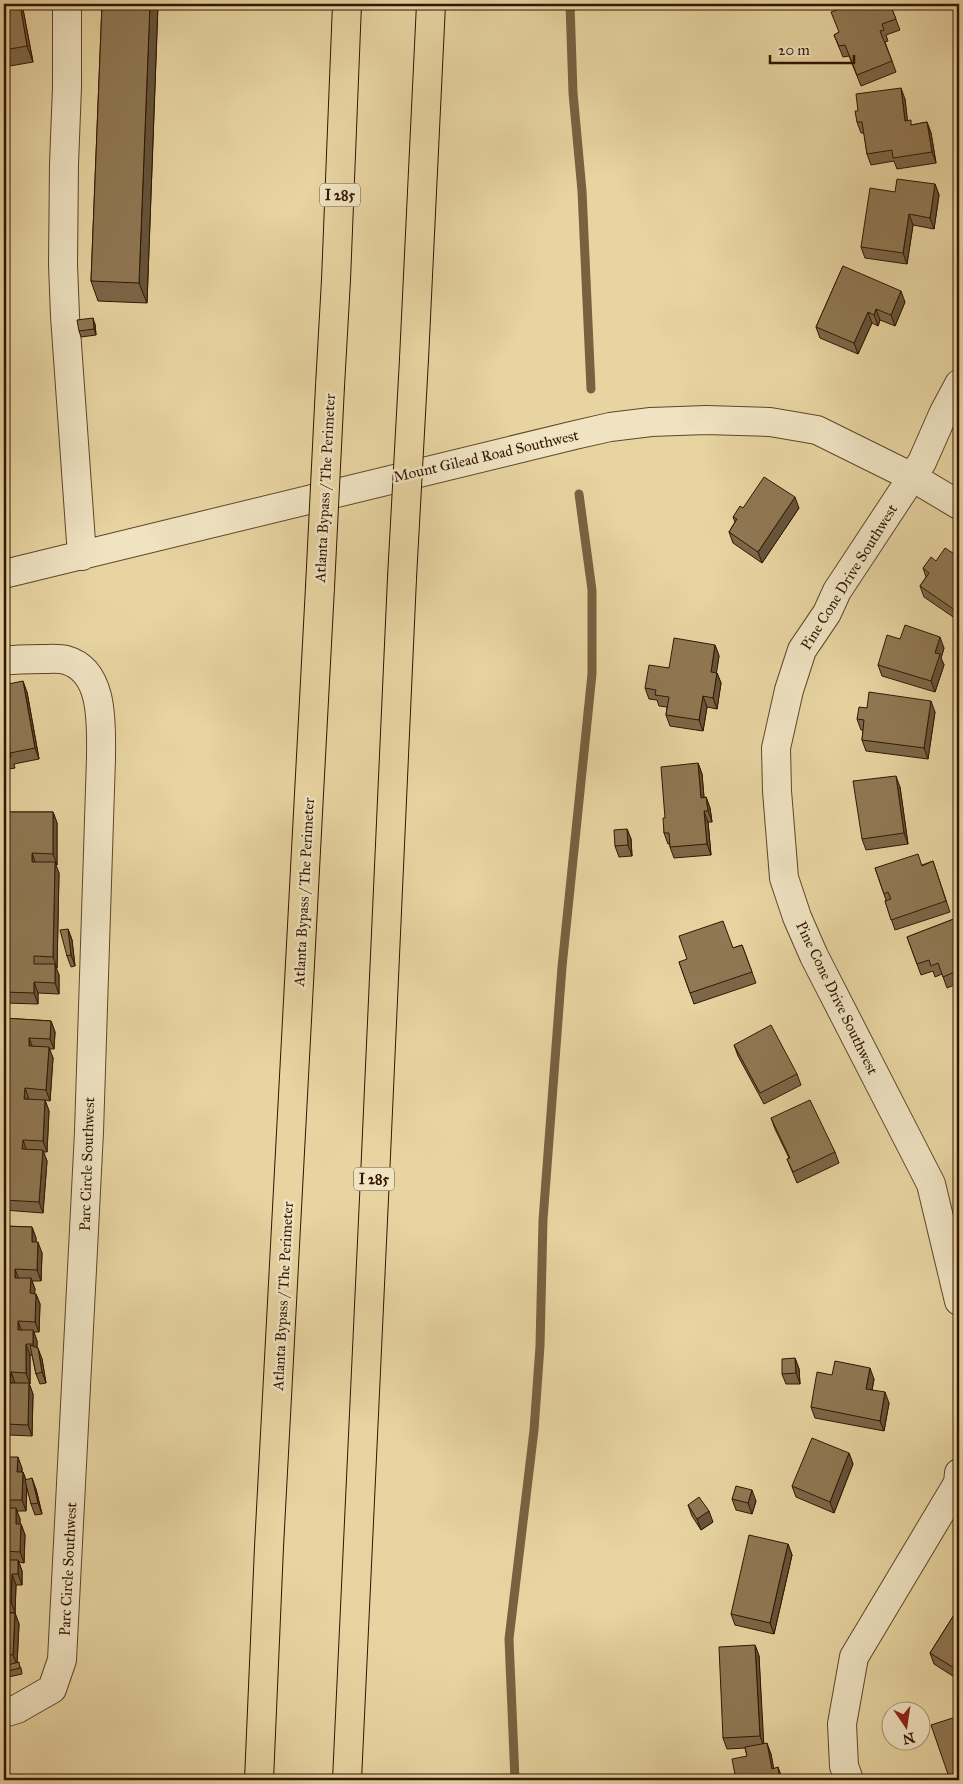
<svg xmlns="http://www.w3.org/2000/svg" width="963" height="1784" viewBox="0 0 963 1784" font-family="'IM FELL Great Primer',serif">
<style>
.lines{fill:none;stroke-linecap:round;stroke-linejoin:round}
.stream{stroke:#796140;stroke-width:9}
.minor-casing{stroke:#5f4528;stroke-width:30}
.highway-casing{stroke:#321500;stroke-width:30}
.minor{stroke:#efe3c2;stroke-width:28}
.highway{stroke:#e7d4a1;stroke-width:28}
.highway-bridge-casing{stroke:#321500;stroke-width:30;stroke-linecap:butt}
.highway-bridge{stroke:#e7d4a1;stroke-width:28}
.wall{fill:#7c6748;stroke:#321500}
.shaded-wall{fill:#65543b;stroke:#321500}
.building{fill:#907854;stroke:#321500}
.labels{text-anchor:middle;stroke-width:5;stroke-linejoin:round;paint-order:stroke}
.shield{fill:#efe3c2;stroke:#6b533a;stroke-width:1}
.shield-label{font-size:14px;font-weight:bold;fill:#321500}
.street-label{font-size:15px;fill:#321500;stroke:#efe3c2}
</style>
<rect width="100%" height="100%" fill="#e7d4a1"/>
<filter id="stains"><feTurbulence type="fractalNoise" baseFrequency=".004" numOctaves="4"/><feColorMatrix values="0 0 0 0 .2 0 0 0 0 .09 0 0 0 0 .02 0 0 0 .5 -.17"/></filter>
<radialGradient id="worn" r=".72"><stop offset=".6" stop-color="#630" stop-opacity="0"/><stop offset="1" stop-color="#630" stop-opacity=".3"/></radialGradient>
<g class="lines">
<!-- stream -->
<path class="stream" d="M570,4L573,93L582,191L591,389
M515,1780L509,1639L534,1430L540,1346L543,1220L562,967L592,674V590L579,494"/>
<!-- minor casing -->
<g class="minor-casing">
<path id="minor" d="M67,4V87L64,164L63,265L65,316L82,556
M959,384L944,412L922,462L837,591L827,613L802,650L789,690L776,748L777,791L784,878L797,917L814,956L931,1184L959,1301
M4,574L575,435L610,427L651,422L706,420L770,422L817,430L912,477L959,505
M4,661C17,659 29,659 42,659C49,659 59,658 66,660C105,671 101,726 101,758L89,1132L62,1660L52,1689L17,1709L4,1713
M849,1780L844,1766L842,1724L854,1657L958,1483L959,1473"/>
</g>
<!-- highway casing -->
<g class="highway-casing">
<path id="highway" d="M414,359L431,4
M330,386L336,280L347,4
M259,1780L269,1547L320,587
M347,1780C364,1379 386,979 402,578"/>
</g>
<!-- minor -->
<use href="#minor" class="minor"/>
<!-- highway -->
<use href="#highway" class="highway"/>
<!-- highway-bridge casing -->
<g class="highway-bridge-casing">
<path id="highway-bridge" d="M402,578L414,359
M320,587L330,386"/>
</g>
<!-- highway-bridge -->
<use href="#highway-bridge" class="highway-bridge"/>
</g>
<!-- wall -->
<path class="wall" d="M4,4H22L33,62L4,67Z
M102,4H158L147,303L98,301L91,281Z
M890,4L900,30L886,35L888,41L885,42L896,72L861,86L849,56L843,57L834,35Z
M905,99L907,121L912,125L927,122L931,133L936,163L897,169L894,161L871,165L867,154L864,133H861L857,122L858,111Z
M935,184L939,195L934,229L913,225L907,264L865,258L861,247L895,192Z
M843,266L905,302L895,326L880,320L878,326L872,323L858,354L820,338L816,327Z
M95,324L96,335L81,337L79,331Z
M743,508H799L762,563L733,543L729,532L735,522L733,517Z
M959,557V621L924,597L920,586L926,577L923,568L936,561Z
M900,639L944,648L941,658L944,665L935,692L882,676L878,665Z
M715,645L719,656L716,672L717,673L721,683L717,709L707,707L703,731L670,726L666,715L667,707L659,706L657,700L649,699L645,688L669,668Z
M4,685L27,692L39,759L14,764L15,768L4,770Z
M867,708L935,712L928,759L866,751L862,740L863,730H861L857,719Z
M698,763L702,774L704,798L706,797L710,808L712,822H708L711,855L674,858L670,847V844H668L664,833L665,818Z
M900,787L908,844L866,850L862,839Z
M4,812H53L57,823V865H55L59,873L57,968H56L59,975V994L38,993V1004L4,1003Z
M627,829L631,839L632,856L619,857L615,846Z
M933,861L950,912L895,930L885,901L886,900L875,868L922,865Z
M959,917V983L947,988L942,974L935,977L933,971L921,975L907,937Z
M68,929L72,940L75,966L71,967L67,956Z
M742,945L756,983L694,1004L679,962L733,948Z
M4,1018L51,1021L55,1032L54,1049H49L53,1058L50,1101L45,1100L49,1111L47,1152H43L47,1161L43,1213L4,1210Z
M734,1045L797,1074L801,1085L764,1104L738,1056Z
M771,1118L835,1152L839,1163L797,1183L787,1159L789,1158L775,1129Z
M4,1226L32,1227L36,1238V1242L42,1253L41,1281H32L35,1289L34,1294H36L40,1304L39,1332H34L37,1341V1348L42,1359L46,1383L40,1384L36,1374L32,1355H30V1384H29L33,1394L32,1436L9,1435V1443H4Z
M795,1358L799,1369L800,1384H786L782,1374Z
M832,1375L874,1379L872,1390L889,1403L884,1431L815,1418L811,1407Z
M849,1453L853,1464L834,1513L796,1497L792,1486Z
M4,1457L22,1468V1472H23L26,1480L36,1489L42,1514L35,1515L31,1504L27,1486L26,1511H17L20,1519V1524H21L25,1535L24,1563L19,1562L22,1571V1585H16L15,1613H4Z
M732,1499L756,1501L752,1514L736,1510Z
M688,1505L713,1522L701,1530L692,1516Z
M788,1544L792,1555L774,1634L735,1625L731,1614Z
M959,1607V1680L934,1664L930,1653Z
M4,1613H15L19,1624L17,1663L21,1668L22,1674L4,1678V1666L7,1665H4Z
M755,1645L759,1656L763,1744L771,1754L773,1768L782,1778V1780H736L747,1756L745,1748L727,1749L723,1738Z"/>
<!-- shaded-wall -->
<path class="shaded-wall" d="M20,4H22L33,62L27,46Z
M150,4H158L147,303L139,283Z
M901,88L905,99L909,132L905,121Z
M927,122L931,133L936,163L932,152Z
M935,184L939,195L934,229L930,218Z
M909,214L913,225L907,264L903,253Z
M901,291L905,302L895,326L891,315Z
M876,309L880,320L878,326L874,315Z
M868,312L872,323L858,354L854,343Z
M93,318L95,324L96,335L94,329Z
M795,497L799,508L762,563L758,552Z
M940,637L944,648L941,658L944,665L935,692L931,681L935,653Z
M715,645L719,656L715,683L711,672Z
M717,673L721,683L717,709L713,698Z
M23,681L27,692L39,759L35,748Z
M703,696L707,707L703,731L699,720Z
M931,701L935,712L928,759L924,748Z
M698,763L702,774L705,809L701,798Z
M896,776L900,787L908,844L904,833Z
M706,797L710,808L712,822L708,811Z
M704,811L708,822L711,855L707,844Z
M53,812L57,823V865L53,854Z
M627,829L631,839L632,856L628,845Z
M32,853L36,864L32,862Z
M55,862L59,873L57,968L53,957Z
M68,929L72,940L75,966L71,955Z
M55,964L59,975V994L55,983Z
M34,982L38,993V1004L34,993Z
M51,1021L55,1032L54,1049L50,1039Z
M29,1038L33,1048L29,1046Z
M49,1047L53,1058L50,1101L46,1090Z
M25,1088L29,1099H24Z
M45,1100L49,1111L47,1152L43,1141Z
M23,1140L27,1151L22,1149Z
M43,1150L47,1161L43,1213L39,1202Z
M32,1227L36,1238V1253L32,1242Z
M38,1242L42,1253L41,1281L37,1270Z
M15,1269L19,1280L15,1278Z
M31,1278L35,1289L34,1304L30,1293Z
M36,1294L40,1304L39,1332L35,1322Z
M18,1321L22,1332L18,1330Z
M33,1330L37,1341V1355L33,1344Z
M26,1344L30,1355V1384L26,1373Z
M38,1348L42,1359L46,1383L42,1372Z
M795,1358L799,1369L800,1384L796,1373Z
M870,1368L874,1379L870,1400L866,1389Z
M11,1372L15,1383H10Z
M29,1383L33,1394L32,1436L28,1425Z
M885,1392L889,1403L884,1431L880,1421Z
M5,1424L9,1435V1443L5,1433Z
M849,1453L853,1464L834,1513L830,1502Z
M18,1457L22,1468L21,1483L17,1472Z
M23,1472L27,1483L26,1511L22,1500Z
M32,1478L36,1489L42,1514L38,1503Z
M752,1490L756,1501L752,1514L748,1503Z
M16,1508L20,1519V1535L16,1524Z
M709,1511L713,1522L701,1530L697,1519Z
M21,1524L25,1535L24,1563L20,1552Z
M788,1544L792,1555L774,1634L770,1623Z
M4,1552L7,1562H4Z
M18,1560L22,1571V1585L18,1574Z
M12,1574L16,1585L15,1613L11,1602Z
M15,1613L19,1624L17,1665L13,1655Z
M755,1645L759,1656L764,1747L760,1736Z
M767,1743L771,1754L776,1780L772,1769Z
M778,1767L782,1778V1780H780Z"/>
<!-- building -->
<path class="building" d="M4,4H20L27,46L4,50Z
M102,4H150L139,283L91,281Z
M853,4H890L896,19L882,24L884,30L880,31L892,61L857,75L845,45L839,46L834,35L839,32L831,12Z
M901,88L905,121L911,120V125L927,122L932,152L893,158L892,150L867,154L862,122H857L855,111H858L856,94Z
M897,179L935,184L930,218L909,214L903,253L861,247L870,188L895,192Z
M843,266L901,291L891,315L876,309L874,315L868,312L854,343L816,327Z
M93,318L94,329L79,331L77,320Z
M764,477L795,497L758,552L729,532L737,519L733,517L740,506L743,508Z
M945,548L959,557V613L920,586L929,573L923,568L931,557L936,561Z
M905,625L940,637L935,653L940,654L931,681L878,665L887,635L900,639Z
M674,638L715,645L711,672L717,673L713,698L703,696L699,720L666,715L669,697L655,695L656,690L645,688L649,665L669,668Z
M23,681L35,748L10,753L11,757L4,759V685Z
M869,692L931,701L924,748L862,740L864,720L857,719L859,707L867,708Z
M698,763L701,798L706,797L708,811H704L707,844L670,847L669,833H664L663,818H665L661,767Z
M896,776L904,833L862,839L853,781Z
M4,812H53V854L32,853V862H55L53,957L34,956V964H55V983L34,982V993L4,992Z
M627,829L628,845L615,846L614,830Z
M918,854L922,866L933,861L946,901L891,920L885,901L891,899L888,892L884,894L875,868Z
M959,917V970L943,977L938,963L931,966L929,960L917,964L907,937Z
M723,921L733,948L742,945L752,972L690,993L679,962L687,959L679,936Z
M68,929L71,955L67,956L60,930Z
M4,1018L51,1021L50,1039L29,1038V1046L49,1047L46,1090L25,1088L24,1099L45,1100L43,1141L23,1140L22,1149L43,1150L39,1202L4,1200Z
M771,1025L797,1074L760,1093L734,1045Z
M810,1100L835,1152L793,1172L787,1159L790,1158L771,1118Z
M4,1226L32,1227V1242H38L37,1270L15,1269V1278H31L30,1293L36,1294L35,1322L18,1321V1330H33V1344H26V1373L11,1372L10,1383H29L28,1425L5,1424V1433H4Z
M30,1345L38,1348L42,1372L36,1374Z
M795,1358L796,1373L782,1374V1359Z
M835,1361L870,1368L866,1389L885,1392L880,1421L811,1407L817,1372L832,1375Z
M812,1438L849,1453L830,1502L792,1486Z
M4,1457H18L17,1472H23L22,1500H4Z
M32,1478L38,1503L31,1504L25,1480Z
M736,1486L752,1490L748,1503L732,1499Z
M699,1497L709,1511L697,1519L688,1505Z
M4,1508H16V1524H21L20,1552L4,1551Z
M749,1535L788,1544L770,1623L731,1614Z
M4,1560H18V1574H12L11,1602H4Z
M959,1607V1671L930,1653Z
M4,1613H15L13,1655L4,1654Z
M755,1645L760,1736L723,1738L719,1647Z
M19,1662L20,1668L4,1672V1666Z
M959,1716V1780H950L931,1725Z
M767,1743L772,1769L778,1767L780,1780H736L732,1759L747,1756L745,1747Z"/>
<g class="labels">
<!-- shield labels -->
<g class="shield">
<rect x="320" y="183.5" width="40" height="23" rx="4"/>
<rect x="354" y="1167.5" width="40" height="23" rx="4"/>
</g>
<g class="shield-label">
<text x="340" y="200">I 285</text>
<text x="374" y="1184">I 285</text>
</g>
<!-- street labels -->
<g class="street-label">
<text transform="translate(486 456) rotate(-13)" y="5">Mount Gilead Road Southwest</text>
<text transform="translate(325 488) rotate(-87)" y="5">Atlanta Bypass / The Perimeter</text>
<text transform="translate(849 577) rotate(-58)" y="5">Pine Cone Drive Southwest</text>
<text transform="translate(304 892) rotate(-87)" y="5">Atlanta Bypass / The Perimeter</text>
<text transform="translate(837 998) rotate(64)" y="5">Pine Cone Drive Southwest</text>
<text transform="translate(87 1164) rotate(-88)" y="5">Parc Circle Southwest</text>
<text transform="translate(283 1296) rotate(-87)" y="5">Atlanta Bypass / The Perimeter</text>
<text transform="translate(68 1569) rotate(-87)" y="5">Parc Circle Southwest</text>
</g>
</g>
<!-- margin -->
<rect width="963" height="1784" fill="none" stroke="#e7d4a1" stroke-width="20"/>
<rect x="5" y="5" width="953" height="1774" fill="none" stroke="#321500" stroke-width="2.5"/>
<rect x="10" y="10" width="943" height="1764" fill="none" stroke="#321500"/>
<!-- north arrow -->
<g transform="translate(906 1726) rotate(167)"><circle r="24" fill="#efe3c2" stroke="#a39174"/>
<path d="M0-4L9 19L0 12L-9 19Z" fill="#8f2418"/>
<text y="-8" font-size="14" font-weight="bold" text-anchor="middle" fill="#321500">N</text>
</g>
<!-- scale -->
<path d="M770 55v8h84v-8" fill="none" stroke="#321500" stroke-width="2.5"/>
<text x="778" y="55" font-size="15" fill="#321500" stroke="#efe3c2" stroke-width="4" paint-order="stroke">20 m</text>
<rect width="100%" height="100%" filter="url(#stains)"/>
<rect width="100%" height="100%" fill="url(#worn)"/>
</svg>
